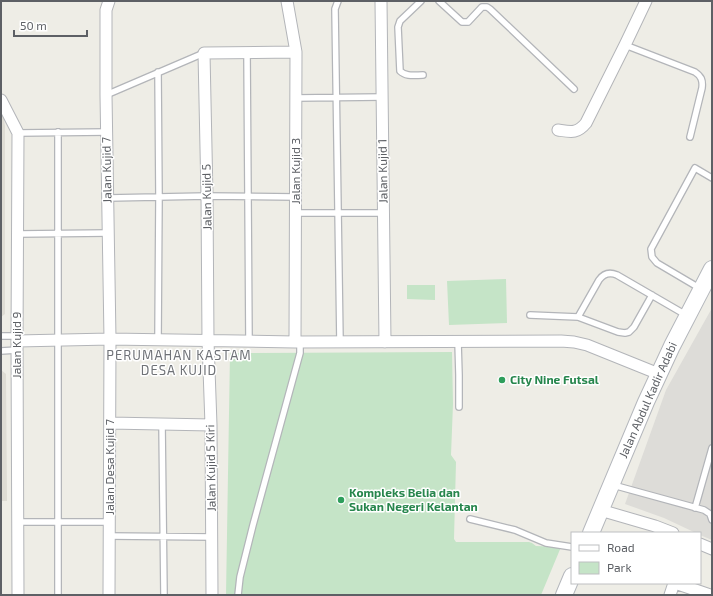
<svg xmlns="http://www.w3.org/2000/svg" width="713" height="596" viewBox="0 0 713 596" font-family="'Exo 2',sans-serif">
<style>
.industrial{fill:#dddcd8}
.education{fill:#dedcd4}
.green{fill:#c5e4c7}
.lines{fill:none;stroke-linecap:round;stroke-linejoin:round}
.service-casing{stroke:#b3b5b9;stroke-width:8}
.minor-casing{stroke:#b3b5b9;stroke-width:13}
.secondary-casing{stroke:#b4b7bc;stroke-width:18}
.service{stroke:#fff;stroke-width:5.5}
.minor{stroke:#fff;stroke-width:11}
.secondary{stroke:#fff;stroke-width:16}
.leisure-dot{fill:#2e9e5b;stroke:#fff;stroke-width:1.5}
.labels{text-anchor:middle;stroke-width:3;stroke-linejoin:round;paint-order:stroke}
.street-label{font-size:12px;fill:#5d6065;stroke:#fff}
.leisure-label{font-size:12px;font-weight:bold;fill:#27864d;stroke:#fff;text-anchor:start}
.neighbourhood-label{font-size:13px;letter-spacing:1px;fill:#6f7277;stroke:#fff}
</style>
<rect width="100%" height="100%" fill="#eeede6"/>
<!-- industrial -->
<path class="industrial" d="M712,308V540L700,535V533H696L664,518L625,504L666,390Z"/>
<!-- education -->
<path class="education" d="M1,109L3,114L5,126V314L1,317Z
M1,370L6,374L7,501H1Z"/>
<!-- green -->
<path class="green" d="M506,279L507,323L449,325L447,281Z
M407,285H435V300L407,299Z
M452,352L453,404L451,455L456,462L454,539L456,542H529L532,543L536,546L561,547L541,595H226L230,353Z"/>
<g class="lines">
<!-- service casing -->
<g class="service-casing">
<path id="service" d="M338,1L335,9L340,342
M421,1L400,21L398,27L400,71C406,77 415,75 423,75
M439,1L462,22H468L482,7H487L490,9L574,89
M625,45L695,72C701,76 703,80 702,88L690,137
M247,52L249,341
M106,95L204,53
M296,98L382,97
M58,132V595
M18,133L107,132
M108,198L207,196L296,197
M296,213H383
M18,234L108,233
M701,289L657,263L652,257L651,249L695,168L712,178
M530,315L578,317L618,332L625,333L629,332L634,327L652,295
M578,317L599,280C604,273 610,272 617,275L686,315
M1,336H17
M158,340L159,197L158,72
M458,342L459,375V407
M1,351L17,350
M162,424L164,595
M613,485L704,510L710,514L712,520
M695,508L712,448
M470,519L515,530L546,543L572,547
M17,522H109
M109,536L212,537
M238,595L240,577L253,525L300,353V342"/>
</g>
<!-- minor casing -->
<g class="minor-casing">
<path id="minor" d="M109,1L106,10V95L110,339L109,595
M287,1L296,52L295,342
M381,1L385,342
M1,100L18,133L17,341L18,595
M558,130C571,132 577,134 586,123L625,45L646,1
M17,341L110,339L295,342L561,341L574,342L587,345L659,374
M110,423L211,425
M600,510L655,526L673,533
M700,544L712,549
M675,583L710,595
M212,595L211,425L208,341L207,196L204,53L296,52
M670,595L674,583"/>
</g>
<!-- secondary casing -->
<g class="secondary-casing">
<path id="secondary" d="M591,533L646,402L672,346L712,269
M564,595L572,576"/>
</g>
<!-- service -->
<use href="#service" class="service"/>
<!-- minor -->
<use href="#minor" class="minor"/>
<!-- secondary -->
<use href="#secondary" class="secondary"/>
</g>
<!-- markers -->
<g class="leisure-dot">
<circle cx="502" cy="380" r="4"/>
<circle cx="341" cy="500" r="4"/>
</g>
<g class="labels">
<!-- street labels -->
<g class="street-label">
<text transform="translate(107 170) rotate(-91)" y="4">Jalan Kujid 7</text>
<text transform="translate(296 171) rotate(-90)" y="4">Jalan Kujid 3</text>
<text transform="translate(383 171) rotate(-91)" y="4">Jalan Kujid 1</text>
<text transform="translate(207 197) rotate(-91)" y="4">Jalan Kujid 5</text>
<text transform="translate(17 345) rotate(-90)" y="4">Jalan Kujid 9</text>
<text transform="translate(648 400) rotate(-66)" y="4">Jalan Abdul Kadir Adabi</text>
<text transform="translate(110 467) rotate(-90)" y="4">Jalan Desa Kujid 7</text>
<text transform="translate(211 468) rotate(-91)" y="4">Jalan Kujid 5 Kiri</text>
</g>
<!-- leisure labels -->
<g class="leisure-label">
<text x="510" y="384">City Nine Futsal</text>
<text x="349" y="497">Kompleks Belia dan<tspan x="349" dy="14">Sukan Negeri Kelantan</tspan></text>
</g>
<!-- neighbourhood labels -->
<g class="neighbourhood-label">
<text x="179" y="360">PERUMAHAN KASTAM<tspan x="179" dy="15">DESA KUJID</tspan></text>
</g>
</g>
<!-- border -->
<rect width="713" height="596" fill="none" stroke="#5d6065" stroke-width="4"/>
<!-- legend -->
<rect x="571" y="532" width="130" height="52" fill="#ffffff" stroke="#bebfc1"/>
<rect x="579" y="545" width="20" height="6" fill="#ffffff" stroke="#bebfc1"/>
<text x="607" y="552" font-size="12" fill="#5d6065">Road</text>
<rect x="579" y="562" width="20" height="12" fill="#c5e4c7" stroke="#bebfc1"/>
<text x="607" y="572" font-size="12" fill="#5d6065">Park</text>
<!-- scale -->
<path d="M14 30v6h73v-6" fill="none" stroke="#5d6065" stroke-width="2"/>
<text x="20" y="30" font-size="12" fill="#5d6065" stroke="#ffffff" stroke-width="3" paint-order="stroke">50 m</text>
</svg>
